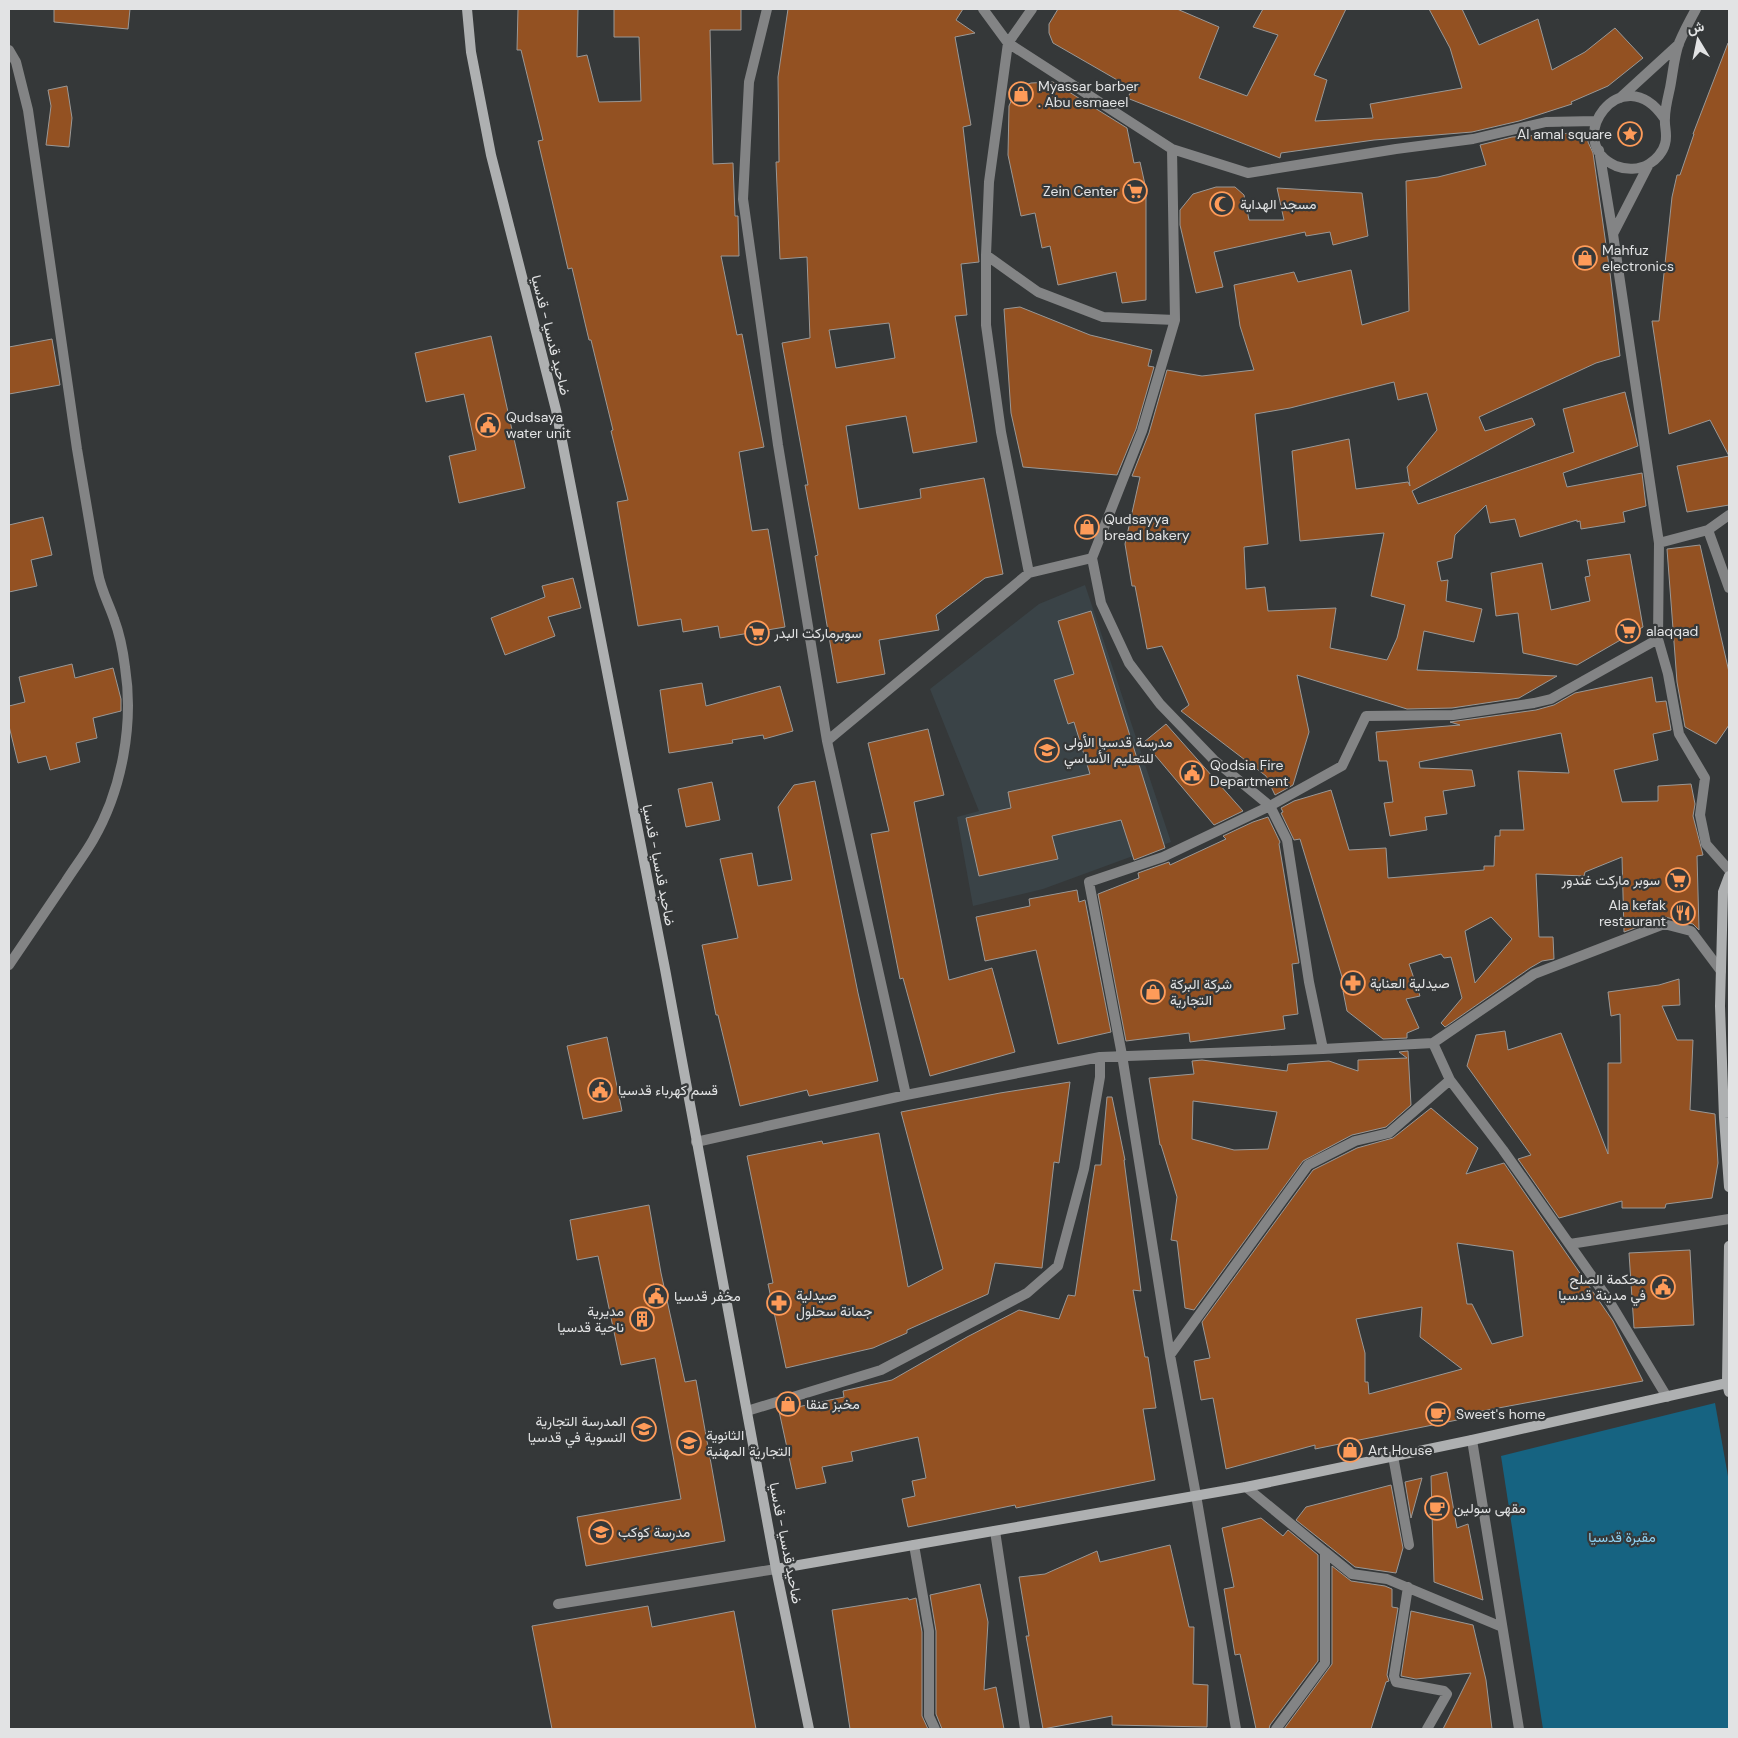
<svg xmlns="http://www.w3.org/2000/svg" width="1738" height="1738" viewBox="0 0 1738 1738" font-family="'DM Sans',Vazirmatn,sans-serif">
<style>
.built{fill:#3a4347}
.green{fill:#166381}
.building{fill:#935122;stroke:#9a9896;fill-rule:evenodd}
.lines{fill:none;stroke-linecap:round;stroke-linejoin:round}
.street{stroke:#838485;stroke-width:10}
.secondary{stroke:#aeb0b1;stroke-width:10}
.labels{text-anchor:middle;stroke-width:4.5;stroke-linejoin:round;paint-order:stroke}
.poi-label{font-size:14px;fill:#e2e3e4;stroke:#353839;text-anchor:start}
.street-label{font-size:14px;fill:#e2e3e4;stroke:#353839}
.park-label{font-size:14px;fill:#8fd2f3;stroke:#353839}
</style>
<rect width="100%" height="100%" fill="#353839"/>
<!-- built -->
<path class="built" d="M1085,585L1171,842L1043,889L973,906L957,817L979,811L930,689L1039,604Z"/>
<!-- green -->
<path class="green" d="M1715,1403L1729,1482V1729H1543L1501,1456Z"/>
<!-- building -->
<path class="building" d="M54,9H130L128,29L54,22Z
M518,9H578L577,57L587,55L599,102L641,101L639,37H614V9H741V30H710L713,164L733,163L735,216H738L739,256H721L737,335L742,334L764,447L739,452L752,531L768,529L785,627L720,638L718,626L683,632L681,619L638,626L617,502L628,500L611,431L613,430L591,340H589L572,268L568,269L555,213L538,141L543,140L521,50H517Z
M788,9H963L956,20L975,33L955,37L971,125L963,127L979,262L961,264L967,315L955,316L977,442L913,453L906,416L846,426L859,509L921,498L920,489L984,478L1003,574L985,578L936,615L939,630L879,640L885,674L837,683L815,556L818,555L805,485H808L782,343L810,338L807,257L780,259L776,162H779L778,77ZM889,323L895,358L836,368L829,330Z
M1058,9H1177L1219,27L1199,78L1247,96L1278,35L1253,27L1263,9H1346L1314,75L1327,80L1315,121L1373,118L1370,104L1462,88L1450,48L1429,9H1462L1479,45L1538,19L1552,70L1585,52L1615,28L1643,58L1608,86L1571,102L1572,104L1519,121L1472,132L1374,140L1281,153L1280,158L1127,98L1133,89L1053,43L1049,33V24Z
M1728,43H1729V456L1710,420L1669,434L1652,321H1659L1672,197L1677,175H1680L1694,134H1693Z
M1053,82L1127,128L1134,163L1140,162L1146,189V300L1122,303L1116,272L1058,285L1050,246L1042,248L1035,213L1021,216L1008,155L1009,106L1017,88L1031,83Z
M67,86L72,118L69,147L46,145L51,106L48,90Z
M1588,132V142L1593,153L1610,273L1620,356L1596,363L1479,417L1485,431L1532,418L1535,425L1412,491L1418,504L1574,452L1563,409L1625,392L1638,446L1563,473L1567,487L1642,473L1646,506L1623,512L1625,522L1581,529L1580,521L1577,522V520L1520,537L1515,519L1490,523L1486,505L1455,535L1452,558L1437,562L1441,581L1448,580L1446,601L1482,609L1474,642L1424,631L1417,670L1557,676L1519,698L1452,708L1407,709L1297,675L1309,732L1293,785L1275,795L1266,776L1181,711L1189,705L1162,646L1147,649L1135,586H1132L1125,544L1140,477L1132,476L1149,433L1167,370L1202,376L1254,370L1240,326L1234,285L1294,272L1298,282L1351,270L1362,325L1409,311L1406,181L1438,177L1486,165L1480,145L1512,137ZM1394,382L1398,400L1427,393L1437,430L1407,467L1410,486L1408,482L1356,489L1349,439L1292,451L1300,541L1384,533L1371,596L1405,605L1397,638L1387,660L1330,648L1336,608L1268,611L1265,587L1246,589L1244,547L1268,544L1255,414L1290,408Z
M1216,187H1235L1244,195L1249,220H1284L1277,188L1362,193L1368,236L1333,245L1330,232L1306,236L1305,232L1214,252L1223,287L1196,293L1180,225V210L1193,194Z
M1020,307L1090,335L1152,350L1148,366L1154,367L1136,429L1117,475L1023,467L1011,413L1004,309Z
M491,336L525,488L459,503L449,456L476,450L464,394L426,402L415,353Z
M52,339L60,385L9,394V347Z
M1729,456V505L1687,512L1677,466Z
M43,517L52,555L31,560L37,586L9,592V525Z
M1700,545L1729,672V725L1716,744L1685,727L1677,682L1667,549Z
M1630,554L1643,627L1577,665L1523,653L1518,613L1496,616L1491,573L1542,563L1551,610L1590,601L1585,577L1590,576L1587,560Z
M573,578L581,608L548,617L555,636L505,655L491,618L545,597L542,586Z
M1091,611L1165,848L1134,860L1121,820L1052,836L1058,859L979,876L966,818L1011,808L1008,792L1090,774L1074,722L1068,724L1054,680L1074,674L1058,621Z
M72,664L75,678L113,668L121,699V711L93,718L97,738L76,743L80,762L50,770L46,756L18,763L9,726V706L25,702L19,677Z
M1652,677L1656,702L1666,701L1671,730L1653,734L1658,760L1614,770L1622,802L1658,801V786L1691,784L1695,804L1693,816L1703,855L1697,856L1699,930L1693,924L1665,917L1624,932L1622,857L1585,872L1584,876L1536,874L1539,937H1553L1554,959L1542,961L1530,968L1445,1027L1441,1023L1462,998L1451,957L1444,958L1441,954L1409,964L1420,996L1406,999L1419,1028L1407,1033V1038L1383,1039L1347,1011L1343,991L1346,990L1300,839L1294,840L1281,813L1283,812L1281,808L1294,801L1331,790L1349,850L1386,848L1388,878L1484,870V866H1494L1495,836H1500V830H1524L1518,771L1569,773L1561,733L1419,762L1420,768L1472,770L1475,786L1443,791L1447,814L1425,817L1427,830L1390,836L1384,803L1393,802L1387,761H1379L1376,732L1460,725L1450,722L1536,710L1554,705L1575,693ZM1491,917L1512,939L1475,983L1465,931Z
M702,683L706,706L780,686L793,731L764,739L763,735L732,740L733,743L669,753L660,690Z
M1166,724L1243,811L1214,825L1144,742Z
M928,729L944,795L914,802L949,980L992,968L1015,1052L930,1076L903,978L900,979L871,834L889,831L868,743Z
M815,781L858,993L878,1081L809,1096L807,1090L740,1106L718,1015H716L702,945L738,938L720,859L752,853L758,886L792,880L778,807L794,785Z
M712,782L720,820L686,827L678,789Z
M1268,817L1280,842L1279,844L1299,963L1292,964L1298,1014L1283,1016L1285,1029L1190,1042L1189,1033L1126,1041L1098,894L1139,878L1138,873L1169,862L1170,865L1226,839L1223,836L1253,822Z
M1077,890L1079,902L1085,900L1111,1032L1058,1044L1036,950L985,961L976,917L1030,906L1029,899Z
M1679,979L1680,1005L1662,1006L1677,1040H1693L1690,1110L1715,1114L1718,1163L1712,1198L1666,1204L1665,1208H1622V1201L1559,1218L1518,1159L1531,1155L1467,1066L1476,1035L1505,1031L1508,1050L1561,1033L1608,1154V1063H1621L1620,1014L1611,1016L1608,992L1659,985Z
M607,1037L622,1111L583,1119L567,1046Z
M1408,1051L1411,1105L1386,1127L1352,1135L1303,1161L1194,1310L1185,1308L1177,1241L1171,1240L1177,1197L1161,1145H1160L1149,1078L1194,1074L1192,1061L1202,1060L1287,1071L1288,1064L1329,1061L1358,1071V1060L1407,1058L1399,1052ZM1193,1101L1277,1112L1268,1149L1234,1150L1192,1139Z
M1070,1082L1059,1163L1054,1162L1042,1268L995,1263L988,1294L907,1330V1333L873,1348L786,1368L768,1284L773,1283L747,1156L822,1141L823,1144L879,1133L908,1287L943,1269L901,1112L1000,1093Z
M1107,1097H1112L1125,1160H1124L1141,1291L1133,1290L1145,1357H1148L1156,1408L1143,1409L1155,1480L1016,1508L1015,1505L908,1527L902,1499L915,1496L912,1481L926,1478L918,1437L851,1452L853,1461L822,1467L826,1483L796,1489L779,1411L844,1397L843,1391L892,1380L967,1337L1019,1310L1059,1319L1068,1295L1075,1296L1095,1165H1101Z
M1431,1108L1478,1148L1466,1174L1504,1163L1613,1321L1643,1381L1461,1415L1462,1419L1315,1449V1445L1226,1469L1213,1398L1201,1400L1194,1361L1210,1358L1202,1322L1313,1170L1357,1148L1393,1138ZM1457,1243L1513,1251L1523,1336L1492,1344L1472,1304H1467ZM1422,1307L1420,1337L1462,1369L1369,1394L1368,1382H1365V1353L1356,1319Z
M649,1205L661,1273L685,1382L696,1380L725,1541L586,1566L577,1517L681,1499L655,1358L621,1365L598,1256L577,1260L570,1220Z
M1690,1250L1694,1325L1634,1328L1629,1253Z
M1447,1472L1457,1528L1468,1524L1483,1600L1434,1582L1431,1476Z
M1422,1478L1411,1518L1405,1482Z
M1391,1485L1403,1548L1396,1573L1355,1567L1296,1520L1306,1507Z
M1261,1518L1283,1536L1288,1530L1318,1555V1661L1270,1725L1269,1729H1256L1240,1654L1235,1655L1224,1589L1234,1587L1222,1528Z
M1170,1545L1189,1627H1194L1193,1684L1208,1685L1207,1727L1112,1725V1716L1043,1729L1026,1636H1029L1019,1577L1045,1574L1097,1551L1100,1562Z
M1332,1566L1351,1581L1385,1586L1392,1589V1607L1398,1608L1387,1675L1389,1681L1386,1682L1371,1729H1284L1332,1664Z
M980,1584L988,1622L984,1690L996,1687L1004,1729H942L936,1714V1631L930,1595Z
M908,1598L909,1600L916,1598L922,1632V1716L928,1729H850L832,1610Z
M648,1606L652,1627L734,1611L756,1729H552L532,1626Z
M1411,1611L1473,1625L1486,1680L1492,1729H1443L1471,1673L1416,1679L1401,1676Z"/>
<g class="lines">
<!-- street -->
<path class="street" d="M767,9L749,82L743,199L778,445L827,741L906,1095
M983,9L1008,43L1172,149L1248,173L1396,149L1473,139L1546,122L1596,121
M9,50L16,62L28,110L77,449L98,573C101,590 109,604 114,619C120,635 123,651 125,667C134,724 122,790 93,840C85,854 75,867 66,881C47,909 28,937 9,965
M1620,98L1679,44
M1664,118C1622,56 1561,142 1616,166C1626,170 1639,170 1649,164C1656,160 1663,152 1665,144C1668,134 1664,127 1665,118C1665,108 1668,97 1670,88C1673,73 1674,57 1679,43C1684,31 1690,20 1696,9
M1172,149L1175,320L1142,431L1092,558L1101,603L1129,663L1160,704L1214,760L1270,806L1287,840L1309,982L1323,1049
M1599,150L1613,234L1659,543L1658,639L1668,674L1679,734L1705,778L1700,815L1706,844L1729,870
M1613,234L1649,164
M986,255L1038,292L1103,317L1175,320
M1708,530L1729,588
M1659,543L1708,530L1729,515
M1029,573L1001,432L986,325V255L989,182L1008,43L1032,9
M827,741L1029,573L1092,558
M1433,1043L1450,1080L1503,1150L1608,1299L1667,1397
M696,1142L906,1095L1100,1057L1323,1049L1433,1043L1534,974L1664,924L1691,931L1721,971
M1570,1244L1729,1219
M1170,1355L1308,1165L1355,1141L1389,1133L1450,1080
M747,1411L881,1370L1027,1293L1058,1266L1084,1169L1100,1077V1057
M1472,1440L1519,1729
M1393,1456L1409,1545
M1246,1487L1325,1552V1663L1276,1729
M995,1531L1025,1729
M914,1545L929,1631V1716L935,1729
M1325,1552L1352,1574L1387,1579L1502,1627
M1408,1587L1394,1676L1396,1682L1444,1691L1447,1694L1427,1729
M558,1604L776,1569
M1236,1729L1196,1495L1170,1355L1122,1055L1089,882L1163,857L1270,806L1342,766L1366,716L1453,715L1534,703L1551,699L1658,639"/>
<!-- secondary -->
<path class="secondary" d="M467,9L471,52L491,155L556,410L665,969L776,1569L809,1729
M1729,876L1723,892L1720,1006L1724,1118L1729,1187
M1729,1246L1727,1383L1729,1392
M776,1569L1246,1487L1472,1440L1727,1383"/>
</g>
<!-- icons -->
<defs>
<g id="shop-ring" transform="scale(1.25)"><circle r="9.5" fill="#353839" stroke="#fe9b59" stroke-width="1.5"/><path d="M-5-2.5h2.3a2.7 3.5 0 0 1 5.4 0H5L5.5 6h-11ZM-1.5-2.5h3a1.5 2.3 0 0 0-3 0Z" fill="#fe9b59"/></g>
<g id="sight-ring" transform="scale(1.25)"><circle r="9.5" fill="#353839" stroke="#fe9b59" stroke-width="1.5"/><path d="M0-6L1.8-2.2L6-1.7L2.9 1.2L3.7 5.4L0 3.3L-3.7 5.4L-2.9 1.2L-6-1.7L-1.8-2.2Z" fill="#fe9b59"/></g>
<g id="supermarket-ring" transform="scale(1.25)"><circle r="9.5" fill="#353839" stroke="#fe9b59" stroke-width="1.5"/><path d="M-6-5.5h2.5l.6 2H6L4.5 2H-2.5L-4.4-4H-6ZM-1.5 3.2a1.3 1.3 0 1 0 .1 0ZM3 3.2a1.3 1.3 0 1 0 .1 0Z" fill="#fe9b59"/></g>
<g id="mosque-ring" transform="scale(1.25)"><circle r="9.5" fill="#353839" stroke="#fe9b59" stroke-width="1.5"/><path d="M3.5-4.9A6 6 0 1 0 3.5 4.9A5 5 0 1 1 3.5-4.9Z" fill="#fe9b59"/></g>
<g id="civic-ring" transform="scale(1.25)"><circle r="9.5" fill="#353839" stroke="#fe9b59" stroke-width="1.5"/><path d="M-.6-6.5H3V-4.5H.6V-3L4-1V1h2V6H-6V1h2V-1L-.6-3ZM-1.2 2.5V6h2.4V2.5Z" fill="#fe9b59"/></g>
<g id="school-ring" transform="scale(1.25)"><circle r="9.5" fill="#353839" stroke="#fe9b59" stroke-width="1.5"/><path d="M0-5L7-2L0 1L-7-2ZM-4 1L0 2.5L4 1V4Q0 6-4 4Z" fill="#fe9b59"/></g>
<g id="restaurant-ring" transform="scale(1.25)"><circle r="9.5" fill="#353839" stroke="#fe9b59" stroke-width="1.5"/><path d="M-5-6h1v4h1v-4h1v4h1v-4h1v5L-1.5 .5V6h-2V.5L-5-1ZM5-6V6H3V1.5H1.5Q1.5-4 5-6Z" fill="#fe9b59"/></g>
<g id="pharmacy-ring" transform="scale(1.25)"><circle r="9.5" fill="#353839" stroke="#fe9b59" stroke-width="1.5"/><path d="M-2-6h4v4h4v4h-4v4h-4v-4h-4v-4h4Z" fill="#fe9b59"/></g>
<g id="building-ring" transform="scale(1.25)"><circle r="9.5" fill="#353839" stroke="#fe9b59" stroke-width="1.5"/><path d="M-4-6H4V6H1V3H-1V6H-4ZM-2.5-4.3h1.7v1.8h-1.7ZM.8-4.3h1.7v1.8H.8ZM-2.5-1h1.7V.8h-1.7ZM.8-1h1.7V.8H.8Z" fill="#fe9b59"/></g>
<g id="cafe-ring" transform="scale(1.25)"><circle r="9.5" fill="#353839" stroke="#fe9b59" stroke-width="1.5"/><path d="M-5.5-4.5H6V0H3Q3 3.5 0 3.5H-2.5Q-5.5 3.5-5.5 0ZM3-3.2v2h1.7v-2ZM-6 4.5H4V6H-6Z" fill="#fe9b59"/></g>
</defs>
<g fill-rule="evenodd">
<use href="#shop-ring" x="1021" y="94"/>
<use href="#sight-ring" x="1630" y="134"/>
<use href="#supermarket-ring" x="1135" y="191"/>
<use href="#mosque-ring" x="1222" y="204"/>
<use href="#shop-ring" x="1585" y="258"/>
<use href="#civic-ring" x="488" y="425"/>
<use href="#shop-ring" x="1087" y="527"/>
<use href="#supermarket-ring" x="1628" y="631"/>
<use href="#supermarket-ring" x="757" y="633"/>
<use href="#school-ring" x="1047" y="750"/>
<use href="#civic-ring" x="1192" y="773"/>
<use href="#supermarket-ring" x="1678" y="880"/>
<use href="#restaurant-ring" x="1683" y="913"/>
<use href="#pharmacy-ring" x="1353" y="983"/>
<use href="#shop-ring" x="1153" y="992"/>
<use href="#civic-ring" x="600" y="1090"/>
<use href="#civic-ring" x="1663" y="1287"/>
<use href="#civic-ring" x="656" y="1296"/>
<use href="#pharmacy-ring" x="779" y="1303"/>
<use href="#building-ring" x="642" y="1319"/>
<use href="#shop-ring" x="788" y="1404"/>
<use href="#cafe-ring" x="1438" y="1414"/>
<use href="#school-ring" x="644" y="1429"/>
<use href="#school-ring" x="689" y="1443"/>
<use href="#shop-ring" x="1350" y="1450"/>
<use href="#cafe-ring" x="1437" y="1508"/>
<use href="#school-ring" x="601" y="1532"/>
</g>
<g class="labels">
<!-- poi labels -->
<g class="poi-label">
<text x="1038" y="91">Myassar barber<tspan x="1038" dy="16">. Abu esmaeel</tspan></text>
<text x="1612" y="139" text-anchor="end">Al amal square</text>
<text x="1118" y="196" text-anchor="end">Zein Center</text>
<text x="1240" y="209">مسجد الهداية</text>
<text x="1602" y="255">Mahfuz<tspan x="1602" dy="16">electronics</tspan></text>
<text x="506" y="422">Qudsaya<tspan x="506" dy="16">water unit</tspan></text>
<text x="1104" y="524">Qudsayya<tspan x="1104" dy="16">bread bakery</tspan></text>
<text x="1646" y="636">alaqqad</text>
<text x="774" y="638">سوبرماركت البدر</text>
<text x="1064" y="747">مدرسة قدسيا الأولى<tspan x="1064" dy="16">للتعليم الأساسي</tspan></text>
<text x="1210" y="770">Qodsia Fire<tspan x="1210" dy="16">Department</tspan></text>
<text x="1660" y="885" text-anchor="end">سوبر ماركت غندور</text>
<text x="1666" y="910" text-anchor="end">Ala kefak<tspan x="1666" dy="16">restaurant</tspan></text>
<text x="1370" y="988">صيدلية العناية</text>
<text x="1170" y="989">شركة البركة<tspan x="1170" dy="16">التجارية</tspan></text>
<text x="618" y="1095">قسم كهرباء قدسيا</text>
<text x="1646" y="1284" text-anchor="end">محكمة الصلح<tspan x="1646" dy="16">في مدينة قدسيا</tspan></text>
<text x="796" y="1300">صيدلية<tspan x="796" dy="16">جمانة سحلول</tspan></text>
<text x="674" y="1301">مخفر قدسيا</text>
<text x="624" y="1316" text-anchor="end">مديرية<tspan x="624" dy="16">ناحية قدسيا</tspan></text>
<text x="806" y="1409">مخبز عنقا</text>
<text x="1456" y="1419">Sweet's home</text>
<text x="626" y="1426" text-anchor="end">المدرسة التجارية<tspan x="626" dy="16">النسوية في قدسيا</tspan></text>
<text x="706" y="1440">الثانوية<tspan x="706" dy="16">التجارية المهنية</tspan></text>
<text x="1368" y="1455">Art House</text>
<text x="1454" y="1513">مقهى سولين</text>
<text x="618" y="1537">مدرسة كوكب</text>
</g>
<!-- street labels -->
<g class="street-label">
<text transform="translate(551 335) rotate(76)" y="5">ضاحيد قدسيا - قدسيا</text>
<text transform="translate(659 865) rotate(79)" y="5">ضاحيد قدسيا - قدسيا</text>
<text transform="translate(786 1543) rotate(79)" y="5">ضاحيد قدسيا - قدسيا</text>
</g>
<!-- park labels -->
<g class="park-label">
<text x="1622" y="1542">مقبرة قدسيا</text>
</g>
</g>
<!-- border -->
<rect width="1738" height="1738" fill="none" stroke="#e2e3e4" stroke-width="20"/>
<!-- north arrow -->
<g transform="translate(1698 40) rotate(350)" stroke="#353839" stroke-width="4" paint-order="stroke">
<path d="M0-4L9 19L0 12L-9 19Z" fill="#e2e3e4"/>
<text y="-8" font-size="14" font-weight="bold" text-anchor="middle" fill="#e2e3e4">ش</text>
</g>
</svg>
